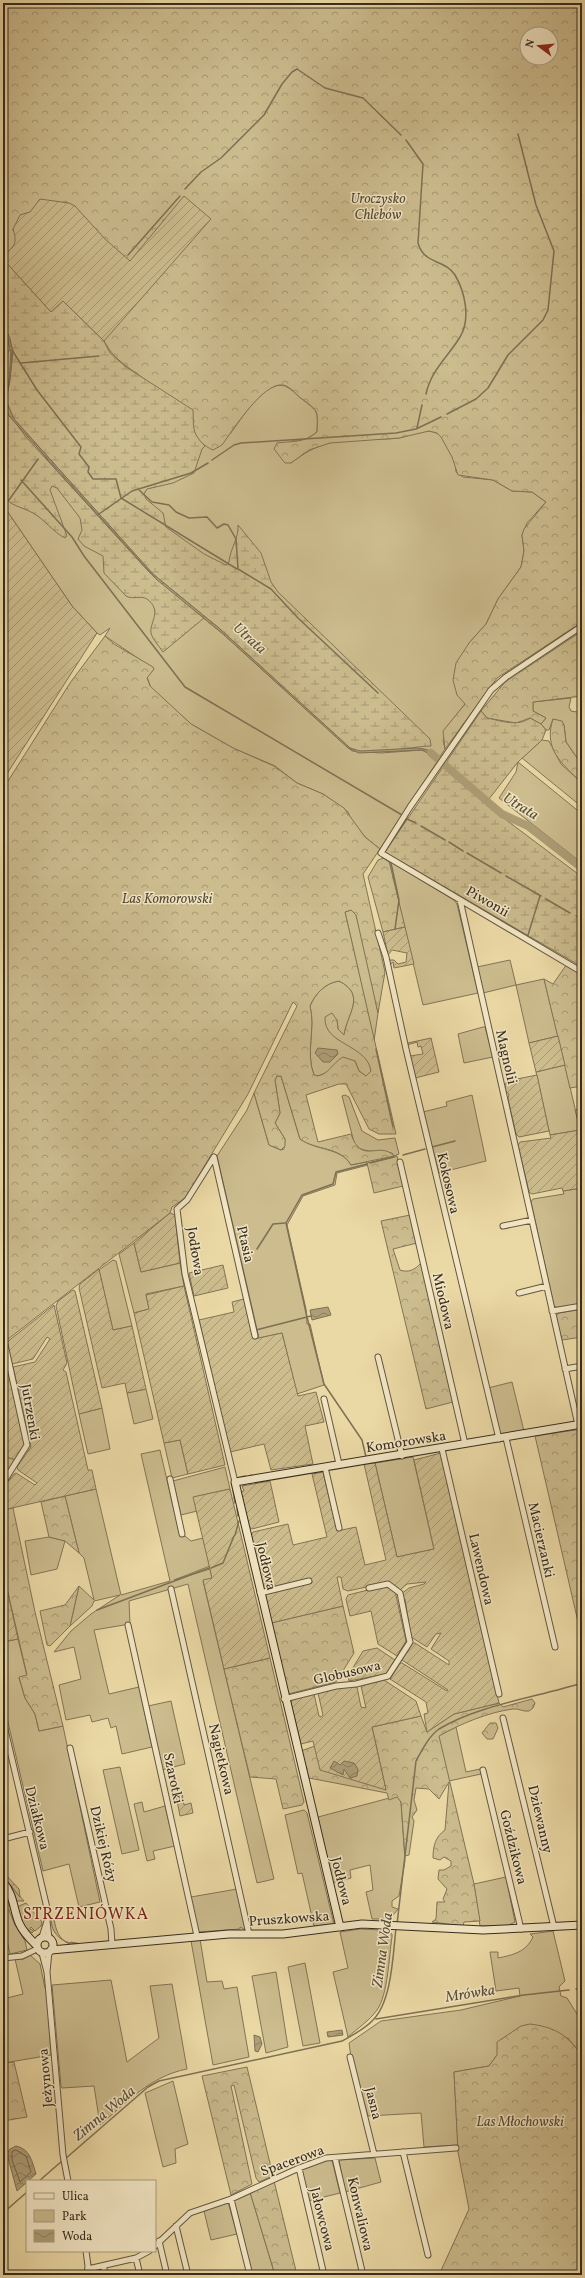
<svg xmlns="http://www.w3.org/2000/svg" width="585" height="2278" viewBox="0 0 585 2278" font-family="Vollkorn,serif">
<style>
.green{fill:#ccbc8e;stroke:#827456}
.forest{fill:url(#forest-crowns);stroke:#827456;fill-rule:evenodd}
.wetland{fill:url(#wetland-marsh);stroke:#827456}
.garden{fill:url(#garden-furrows);stroke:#827456}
.water{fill:url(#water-waves);stroke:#7e7054}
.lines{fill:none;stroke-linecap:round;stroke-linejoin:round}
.shore{stroke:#72654b;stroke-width:1}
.stream{stroke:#7e7054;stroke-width:1.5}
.river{stroke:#ae9e77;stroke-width:8}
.street-casing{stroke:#645740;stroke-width:7}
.secondary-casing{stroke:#372c1f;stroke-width:9}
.street{stroke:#f2e6c4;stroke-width:5}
.secondary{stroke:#f2e6c4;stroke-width:7}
.labels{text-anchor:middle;stroke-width:3;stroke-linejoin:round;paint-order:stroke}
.park-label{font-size:14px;font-style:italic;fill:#554935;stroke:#f2e6c4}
.street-label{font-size:14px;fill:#372c1f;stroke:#f2e6c4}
.water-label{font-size:15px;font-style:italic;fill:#5b4e39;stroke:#f2e6c4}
.quarter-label{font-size:16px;letter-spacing:1px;fill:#7a1f14;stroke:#f2e6c4}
</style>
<defs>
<pattern id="forest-crowns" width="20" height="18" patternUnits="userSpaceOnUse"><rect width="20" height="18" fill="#ccbc8e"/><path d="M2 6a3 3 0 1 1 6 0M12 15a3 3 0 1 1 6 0" fill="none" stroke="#a69973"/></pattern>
<pattern id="wetland-marsh" width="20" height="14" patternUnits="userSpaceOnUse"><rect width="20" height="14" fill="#ccbc8e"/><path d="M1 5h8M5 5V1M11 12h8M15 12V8" fill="none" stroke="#a69973"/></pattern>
<pattern id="garden-furrows" width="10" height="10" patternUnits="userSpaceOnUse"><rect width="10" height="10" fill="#ccbc8e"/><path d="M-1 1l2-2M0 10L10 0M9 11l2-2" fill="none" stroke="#a69973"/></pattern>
<pattern id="water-waves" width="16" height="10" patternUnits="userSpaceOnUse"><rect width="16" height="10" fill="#ae9e77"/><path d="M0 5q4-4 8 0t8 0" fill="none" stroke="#8e8161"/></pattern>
</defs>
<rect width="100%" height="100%" fill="#ebd9a5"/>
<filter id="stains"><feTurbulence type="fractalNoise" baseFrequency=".005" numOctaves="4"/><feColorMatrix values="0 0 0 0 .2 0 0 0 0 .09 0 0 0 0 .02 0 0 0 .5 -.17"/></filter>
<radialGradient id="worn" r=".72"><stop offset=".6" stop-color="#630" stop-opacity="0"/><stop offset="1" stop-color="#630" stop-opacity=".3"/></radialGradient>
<!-- green -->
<path class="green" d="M3,259L230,434C240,421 265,379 285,386C292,389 296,395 302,399C318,412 318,410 317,432L304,441H292L291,463C303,454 314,447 329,443C351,437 376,441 399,438C410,436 428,427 438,434C448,440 456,461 456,472L463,477L493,480L512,491L532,492L546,502L527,523L522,535L524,551L521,567L498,599L486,624L469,643L465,704L450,723L443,740L445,749L439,758L424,749L401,750L10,381L13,358L10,338L3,324Z
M3,328L12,351L3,403Z
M3,406L52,465L142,564L163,585L223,634L352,751L381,753L422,750L439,759L380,849L365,837L351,819L348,812L323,794L297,783L275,766L233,748L191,724L151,688L147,677L154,669L105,636L110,628L100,635L97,633L72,606L3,505Z
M571,698L569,707L571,711L577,712L582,707V765L566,742L564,725L553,719L549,730H546L541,724L546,718L533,711V702Z
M542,740L549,741L561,764L582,783V807L522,758Z
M518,762L582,814V863L499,798L516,772Z
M389,861L454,900L457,904L478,993L423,1005Z
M351,910L356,915L365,949L378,1013L374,1041L345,912Z
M510,960L516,985L544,979L558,1036L529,1043L516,985L483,993L477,967Z
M339,981C367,995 347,1014 344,1035L338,1029L337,1020V1039C351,1045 369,1054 371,1071L366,1076L359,1071L355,1061L318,1076L314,1075C305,1052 316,1029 310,1006C315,994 325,983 339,981Z
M483,1027H485L493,1057L464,1063L458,1034Z
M565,1065L580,1130L550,1135L536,1072Z
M277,1076H281L300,1139C317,1151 340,1147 351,1165L366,1162L368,1165L337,1173L335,1185L303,1196L287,1225L306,1309L307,1324H310L324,1385L297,1394L282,1333L259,1338L217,1156L247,1110L254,1093L269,1145L281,1150L284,1149L285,1139L275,1123L280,1113L275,1080Z
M345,1095L349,1097L362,1131L378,1140L395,1138L399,1154L394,1156L392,1153C380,1151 365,1153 355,1146L342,1096Z
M472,1095L486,1161L439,1173L423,1112L447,1106L446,1102Z
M582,1188V1304L558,1308L554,1306L531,1202L533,1199L564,1194L563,1191Z
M134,1243L141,1272L180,1263L184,1286L146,1294L149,1309L134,1313L119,1254Z
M113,1260L116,1261L132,1326L113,1330L99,1270Z
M512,1382L524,1431L503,1435L499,1432L488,1388Z
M146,1389L153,1419L134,1424L127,1393Z
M102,1408L110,1449L88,1454L79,1414Z
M180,1440L188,1474L172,1478L164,1443Z
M160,1450L180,1536H185L191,1541L203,1538L210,1566L174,1580L210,1569L212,1578L203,1581L274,1879L257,1883L188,1584L129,1601L130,1624L94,1630L109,1694L139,1687L152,1747L122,1754L116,1726L111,1728L108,1718L92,1722L90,1715L66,1720L59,1685L81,1679L74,1647L54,1652L71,1631L91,1614L120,1595L94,1601L92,1606L70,1626L79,1586L94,1600L84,1558L79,1553L65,1496L96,1489L121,1595L170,1581L141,1454Z
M413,1457L434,1549L397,1557L375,1463Z
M225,1467L230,1489L194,1497L197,1511L181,1515L173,1481Z
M49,1537L65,1541L57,1569L31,1575L25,1541Z
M18,1639L27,1676L19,1678L25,1698L35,1714L39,1731L63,1726L100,1902L79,1907L69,1864L43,1871L3,1701V1642Z
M171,1701L185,1764L162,1770L148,1706Z
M456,1727L466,1772L480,1769L481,1774L449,1781L438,1736Z
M120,1767L139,1850L122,1854L103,1770Z
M397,1796L401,1802L405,1861L399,1896L392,1901V1907L398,1909L390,1919H372L366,1892L373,1890L370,1865L350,1870L351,1878L332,1883L318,1817Z
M142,1802L144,1812L165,1806L175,1846L153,1851L155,1859L147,1861L134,1804Z
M304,1810L307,1813L334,1924L314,1926L302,1873L298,1874L285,1815Z
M506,1877L515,1922L507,1926H480L474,1884Z
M12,1887L24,1901H16L11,1888Z
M3,1889L11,1909L9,1910L15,1925L25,1941L27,1950L10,1954L3,1922Z
M237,1889L246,1930L240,1927V1929L198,1932L191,1897Z
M26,1903L42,1922L41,1926L35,1931L31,1927L30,1929L34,1931L32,1933L22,1924L17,1907Z
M54,1919C56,1930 58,1938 69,1944L71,1942L82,1944C66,1945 52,1937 51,1920Z
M360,1929L381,1930L392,1934V1937C389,1956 388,1995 377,2010C369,2021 358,2028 348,2037L333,1972L348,1968L340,1932Z
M553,1931L565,1981L559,1987L561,1996L567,1998L582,2022V2050L577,2049L568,2038L497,2055L489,2066L454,2072L458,2145L424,2147L421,2113L368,2116L351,2057L349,2043L381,2021L461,2010L520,1996L519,1988L496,1991L490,1952H498V1958C513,1955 526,1952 533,1937L530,1934Z
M200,1939L207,1982L222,1981L224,1989L237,1987L249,2057L213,2065L191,1941Z
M30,1955L40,1964L45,1988H47L51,2055L4,2063L3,1999L23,1994L15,1959H23Z
M305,1963L320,2043L303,2046L288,1967Z
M276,1972L288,2047L266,2053L252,1976Z
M111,1980L127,2062L159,2038L150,1986L172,1984L187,2069C151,2076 127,2102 100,2125L94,2086L62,2088L61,2086L52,1985Z
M173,2081L188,2144L175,2149L176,2163L163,2167L145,2093Z
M375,2158L381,2182L345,2192L339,2160Z
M328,2160H332L340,2193L308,2201L301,2170Z
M250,2192L275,2275H252L234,2201L235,2199Z
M228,2202L237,2234L211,2240L204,2211Z"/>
<!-- forest -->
<path class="forest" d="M3,3H582V622L497,678L445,749L443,731L465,704L457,695L453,680L456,663L469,643L486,624L498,599L521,567L524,551L522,535L524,529L546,502L532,492L512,491L493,480L458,475L452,457L441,437L437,433L429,431L399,438L330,443L309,450L291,463H285L274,449L277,443C292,441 305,443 317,432C318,411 319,411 302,399C296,395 292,387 283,385C263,382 233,430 222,445L213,450C200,444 191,434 194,420C178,407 164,395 148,382C132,369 114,361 104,341L3,259ZM527,34H551V58H527Z
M582,631V696L533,702V711L546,718L541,724L530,718L516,723L487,718L481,711L505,682Z
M105,636L114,644L153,667L154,669L147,678L150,686L191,724L233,748L274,766L297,783L323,794L344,808L365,837L380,849L363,874L385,972L378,1013L356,915L351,910L345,912L396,1134H379L369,1129L346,1084H339L306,1095L318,1142L351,1134C362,1166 379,1140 394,1156L351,1165C340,1146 317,1151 300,1139L281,1076H277L275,1080L280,1113L275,1123L285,1139V1146L281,1150L269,1145L254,1093L297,1006L293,1002L248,1094L185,1198L172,1207L170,1213L3,1343V789L70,683ZM339,981C367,995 347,1014 344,1035L338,1029L337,1020L332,1013L325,1017C323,1045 367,1044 371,1071L366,1076L359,1071L355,1061L343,1057C333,1062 326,1079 314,1075C305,1052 316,1029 310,1006C315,994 325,983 339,981Z
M553,719L562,721L564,725L566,742L582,765V783C562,764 543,749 553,719Z
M384,858L389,861L405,927L383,932L368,877L378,860Z
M567,964L582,974V1086L570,1088L544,979L553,984Z
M582,1109V1132H581L575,1110Z
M397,1156L403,1186L374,1193L367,1163Z
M410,1215L417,1243L393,1249L400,1270C408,1273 415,1270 421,1263L453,1402L426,1409L381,1221Z
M582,1309V1337L562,1340L556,1316L559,1313Z
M582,1429V1639L535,1436Z
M3,1456L16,1460L4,1478H3Z
M65,1496L79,1553L65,1541L49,1537L41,1502Z
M13,1508L35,1612L63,1726L39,1731L35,1714L25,1698L19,1677L27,1675L3,1571V1510Z
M79,1586L70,1626L50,1646L47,1645L40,1611L65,1605Z
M343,1606L354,1653L336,1682L288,1694L271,1623Z
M270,1658L304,1802L302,1805L283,1809L276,1779L250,1777L224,1669Z
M532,1699L535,1703L533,1708L529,1711C523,1712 518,1708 513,1709C489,1712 460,1724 439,1736L474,1884L480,1921L464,1922L463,1926L432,1922L436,1919L437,1902H445L443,1899L447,1889L438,1879L439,1870H444L451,1866V1861L444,1857L440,1860L433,1858C433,1847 435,1837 445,1830L449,1782L439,1799L429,1789L416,1788L414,1800L417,1810L412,1817L414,1821L409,1855L405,1856L401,1802L397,1797L389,1800L387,1793L309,1778L301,1751L315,1746L318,1756L386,1790L372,1727L421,1716L427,1732L454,1714L499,1703L503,1707Z
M490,1723H496L498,1728L493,1739H487L482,1733Z
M3,1872L19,1889L20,1897L3,1876Z
M530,2024C552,2027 563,2032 577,2049L582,2050V2275H439L469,2209L458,2152L454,2072L489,2066L497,2055V2042L521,2026Z
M3,2061L4,2063L14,2062L27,2117L3,2121Z
M247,2067L273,2176L259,2182L256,2178L234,2085L231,2086L252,2184L231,2195L202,2076Z
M274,2181L297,2275H275L250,2192Z"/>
<!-- wetland -->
<path class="wetland" d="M3,259L51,312L63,301L104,341L110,353L126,367L193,410C194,428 191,432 205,446L202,449L194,473L173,483L147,489L144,494L146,499L163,513L166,527L204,554L226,565L229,562C230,549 239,538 238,525L261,553L271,582L278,592L430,739L431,746C412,746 366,758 350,748L220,629L153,574L14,419L6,403L13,353L10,338L3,324Z
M11,348L9,383L3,403V360Z
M3,406L26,437L149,572L204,618L163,652C159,646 153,640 151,633C149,623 163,611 147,599C141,595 133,600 126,596L104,573L103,556L84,546L78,539L82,530L80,518L57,488L52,486L50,490L67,536L65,538C53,532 44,519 33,513C22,507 11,506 3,496Z
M481,711L487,718C501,721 518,727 530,718L541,724L546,730L542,740L518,762L485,804L582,877V967L385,852Z"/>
<!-- garden -->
<path class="garden" d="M184,196L211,219L104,341L63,301L51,312L3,259C11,245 19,248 13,229L20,215L30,212L40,199L69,203L75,206L105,239L130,261Z
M3,505L72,606L97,633L3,780Z
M405,927L414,964L394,968L393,962L390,965L389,960H394L398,964L406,962L407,953L392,950L388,955L383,932Z
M558,1036L565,1065L536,1072L529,1043Z
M431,1038L439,1072L415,1078L410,1056L423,1054L421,1046L418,1047L417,1042L407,1045L408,1043Z
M537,1075L549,1131L519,1137L516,1134L508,1099L509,1094L506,1092L505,1085L507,1081Z
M580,1130L582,1139V1188L563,1191L562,1188L532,1194L529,1192L518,1145L520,1142L551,1138L550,1135Z
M170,1213L175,1215L180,1263L141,1272L134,1243Z
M223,1265L228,1288L194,1296L189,1273Z
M99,1269L113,1330L132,1326L146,1389L127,1393L125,1383L102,1388L79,1288L80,1284Z
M184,1286L225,1465L188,1474L180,1440L164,1443L134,1313L149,1309L146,1295Z
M73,1290L75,1291L102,1408L79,1414L56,1306L58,1301Z
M244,1299L254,1339L282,1333L298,1396L316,1392L324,1422L305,1426L313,1464L271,1470L264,1444L230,1452L199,1320L234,1312L232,1302Z
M54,1305L67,1363L63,1370L66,1372L88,1470H92L96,1489L3,1510V1488L14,1474L16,1473L35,1485L37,1483L18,1470L17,1467L31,1447L13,1367L35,1362L50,1339L47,1337L33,1359L12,1364L7,1342Z
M3,1349L25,1445L16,1460L3,1456Z
M441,1453L499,1703L454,1714L427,1732L424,1714L428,1713L426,1702L390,1679L400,1663H402L447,1691L448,1690L402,1660L412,1643H415L449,1665V1661L431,1649L441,1633L436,1634L427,1647L411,1637L405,1599H403L401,1594L409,1588L424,1584L426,1582L407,1584L400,1590L389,1582L348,1591L343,1589L341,1577H337L343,1606L271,1623L265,1594L312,1583L311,1578L263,1589L251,1536L253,1532L288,1524L293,1545L327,1537L312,1474L323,1472L337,1531L356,1527L365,1565L386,1560L364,1464L375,1463L397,1557L434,1549L414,1460Z
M270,1481L279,1522L252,1529L249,1527L241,1492L244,1491L242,1486Z
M230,1489L270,1658L224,1669L203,1580L212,1578L193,1497Z
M3,1571L18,1639L3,1642Z
M384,1586L395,1591L406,1641L397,1656L378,1644L371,1611L350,1616L346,1599L348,1595Z
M377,1648L395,1660L386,1674L349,1681L348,1676L363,1651Z
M384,1680L416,1701L421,1716L372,1727L386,1790L320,1770L313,1741L301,1744L291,1703L293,1698L314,1694L319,1716L321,1717L323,1715L318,1693L337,1688L357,1687L361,1707L366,1708L361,1686Z
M182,1793L184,1805L191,1803L193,1813L180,1816L176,1795Z"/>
<!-- water -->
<path class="water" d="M3,324L13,350L10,381L6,400L14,419L153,574L220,629L350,748L360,751L417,748L428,750L439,758V759L422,750L359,753L348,748L223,634L156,579L9,416L3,403L9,383L12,356Z
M318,1048L337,1050L338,1054L330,1062H323L315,1053Z
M328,1307L331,1315L312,1320L310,1310Z
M334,1761L340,1765L344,1761L354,1763L358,1769L357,1776L350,1778L344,1769L343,1775L330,1768Z
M342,2030L343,2035L328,2037L327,2032Z
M254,2035L260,2037L262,2044L258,2052L255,2051Z
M16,2146C30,2149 32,2161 36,2174L17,2191L7,2154L10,2149Z"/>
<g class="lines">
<!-- shore -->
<path class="shore" d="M16,2150L26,2156L31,2172L20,2182L12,2160V2152Z"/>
<!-- stream -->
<path class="stream" d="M406,140L423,164L418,243C424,265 445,259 455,275C465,292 471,319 460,337C448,357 431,370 426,394
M185,189L201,172L221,158L264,115L282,84L292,72L297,69L325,88L363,98L401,135
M128,255L180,196
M12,350L37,390L81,447L79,454L89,467L88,472L93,479H116L121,498L237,569
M21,363L99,356
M447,414L476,399L488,388L508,355L543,320L548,310L554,251L536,205L518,134
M417,428L422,405
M212,460L234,445L241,443L396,433L416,429L441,417
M21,480L72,537L84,556L185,687L402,815
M138,489L152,502L169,505L176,512L189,518L207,517L217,528L224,524L228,525L236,539L238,569L271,589L298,618L378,693
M3,498L6,501L9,500L38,459
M99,514L132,491L191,473L208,463
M407,819L416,823
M421,826L445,840
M449,842L463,851
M386,850L407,818
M467,853L501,873
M382,857L391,863L399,900L395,929
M506,876L541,896
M546,899L570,913
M576,916L582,920
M528,935L540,896
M376,1049L393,1127
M432,1147L455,1141
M403,1155L425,1149
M370,1163L394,1157
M257,1249L273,1224L285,1223
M311,1316L307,1317L324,1384L362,1440L366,1457
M256,1330L307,1317L286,1223L302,1195L333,1184L336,1172L367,1164
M249,1476L252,1475
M238,1478L245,1476
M232,1484L235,1503
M237,1508L238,1516
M235,1535L239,1521
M211,1568L223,1563L234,1536
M97,1610L209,1568
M397,1924L416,1761C422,1750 429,1736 439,1729C478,1705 538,1697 582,1683
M576,1989H582
M376,2019L524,1995L569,1990
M65,2159L148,2087L159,2081L342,2041C353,2035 365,2029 373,2020C392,2001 393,1954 396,1928
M39,2181L62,2161
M3,2213L27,2192"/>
<!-- river -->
<path class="river" d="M431,753L489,803L502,814L528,826L582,868"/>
<!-- street casing -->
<g class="street-casing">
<path id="street" d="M582,626L506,677L491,690L410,807L381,853L582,972
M460,900L578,1425
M378,933L386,957L406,1049L499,1439
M214,1157L187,1200L177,1209L185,1274L235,1482
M214,1157L255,1336
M400,1162L465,1444
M503,1226L532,1220
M519,1293L547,1286
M552,1311L582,1306
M378,1357L402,1456
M565,1369L582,1366
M324,1399L339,1464
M506,1438L555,1647
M442,1449L499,1694
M325,1467L339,1528
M170,1479L182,1534
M3,1483L27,1445L4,1340
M171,1589L249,1934
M260,1593L309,1581
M128,1625L197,1936
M284,1699L336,1686L356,1684L388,1676L410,1642L409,1638L400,1593L388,1584L369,1588
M503,1718L554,1927
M3,1721L47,1908V1921L42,1937
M70,1748L111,1929L112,1945
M483,1770L521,1929
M3,1839L30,1832
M47,1921L49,1938
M42,1953L47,1972L63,2155L68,2181
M3,1958L22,1956L37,1949
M47,1972L49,1952
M350,2057L374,2154
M403,2152L428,2255
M335,2158L363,2275
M299,2168L324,2275
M231,2199L250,2275
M176,2226L188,2275
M159,2241L167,2275
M155,2246L190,2213L231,2199L299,2168L326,2158L456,2148
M86,2251L88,2266L87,2275
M136,2258L140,2275
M103,2266L106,2275
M88,2269L136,2258L149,2251"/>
</g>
<!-- secondary casing -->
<g class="secondary-casing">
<path id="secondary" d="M3,1882C14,1895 13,1908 19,1923C23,1932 29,1938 36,1945
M340,1927L235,1482L582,1424
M37 1945a8 8 0 1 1 16 0a8 8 0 1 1-16 0Z
M51,1950L229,1934H283L362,1924L483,1930L582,1925"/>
</g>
<!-- street -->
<use href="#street" class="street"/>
<!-- secondary -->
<use href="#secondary" class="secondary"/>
</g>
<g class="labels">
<!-- park labels -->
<g class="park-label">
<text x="378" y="203">Uroczysko<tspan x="378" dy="16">Chlebów</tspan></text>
<text x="167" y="903">Las Komorowski</text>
<text x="520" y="2126">Las Młochowski</text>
</g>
<!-- street labels -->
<g class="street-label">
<text transform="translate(488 901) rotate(30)" y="5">Piwonii</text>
<text transform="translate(507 1057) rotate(77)" y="5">Magnolii</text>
<text transform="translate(449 1183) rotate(77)" y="5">Kokosowa</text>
<text transform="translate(246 1244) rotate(77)" y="5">Ptasia</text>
<text transform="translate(196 1251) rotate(81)" y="5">Jodłowa</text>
<text transform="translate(444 1301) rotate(77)" y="5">Miodowa</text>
<text transform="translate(31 1412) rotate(80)" y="5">Jutrzenki</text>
<text transform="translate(406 1441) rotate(-9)" y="5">Komorowska</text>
<text transform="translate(542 1540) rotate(77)" y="5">Macierzanki</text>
<text transform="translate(267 1566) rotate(77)" y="5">Jodłowa</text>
<text transform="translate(482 1569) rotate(77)" y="5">Lawendowa</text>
<text transform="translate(347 1672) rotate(-13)" y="5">Globusowa</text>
<text transform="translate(222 1759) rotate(77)" y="5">Nagietkowa</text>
<text transform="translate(174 1778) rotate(78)" y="5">Szarotki</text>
<text transform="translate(38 1818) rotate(76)" y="5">Działkowa</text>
<text transform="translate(541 1819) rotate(77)" y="5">Dziewanny</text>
<text transform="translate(104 1844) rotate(77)" y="5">Dzikiej Róży</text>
<text transform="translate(514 1847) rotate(76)" y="5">Goździkowa</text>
<text transform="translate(342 1881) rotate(76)" y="5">Jodłowa</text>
<text transform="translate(289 1918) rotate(-4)" y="5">Pruszkowska</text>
<text transform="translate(45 2078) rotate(-95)" y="5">Jeżynowa</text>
<text transform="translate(374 2103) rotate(76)" y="5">Jasna</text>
<text transform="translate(292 2160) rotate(-20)" y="5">Spacerowa</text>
<text transform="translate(361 2214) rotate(77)" y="5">Konwaliowa</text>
<text transform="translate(323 2219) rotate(76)" y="5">Jałowcowa</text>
</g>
<!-- water labels -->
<g class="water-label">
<text transform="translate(250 638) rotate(42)" y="5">Utrata</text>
<text transform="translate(521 806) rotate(31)" y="5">Utrata</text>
<text transform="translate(382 1950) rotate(-82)" y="5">Zimna Woda</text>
<text transform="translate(470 1993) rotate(-9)" y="5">Mrówka</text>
<text transform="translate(104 2113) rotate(-40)" y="5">Zimna Woda</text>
</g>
<!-- quarter labels -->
<g class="quarter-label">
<text x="86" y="1919">STRZENIÓWKA</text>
</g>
</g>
<!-- margin -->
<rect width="585" height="2278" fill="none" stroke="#ebd9a5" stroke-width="16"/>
<rect x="4" y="4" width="577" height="2270" fill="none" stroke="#372c1f" stroke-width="2"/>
<rect x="8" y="8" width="569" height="2262" fill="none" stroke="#372c1f"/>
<!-- legend -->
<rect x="26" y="2180" width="130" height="72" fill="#f2e6c4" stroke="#a79c82"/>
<rect x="34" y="2193" width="20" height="6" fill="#f2e6c4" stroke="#a79c82"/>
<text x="62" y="2200" font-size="12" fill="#372c1f">Ulica</text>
<rect x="34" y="2210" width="20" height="12" fill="#ccbc8e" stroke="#a79c82"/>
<text x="62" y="2220" font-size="12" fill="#372c1f">Park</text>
<rect x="34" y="2230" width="20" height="12" fill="url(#water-waves)" stroke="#a79c82"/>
<text x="62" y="2240" font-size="12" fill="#372c1f">Woda</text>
<!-- north arrow -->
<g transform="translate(539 46) rotate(286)"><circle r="19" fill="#f2e6c4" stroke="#a79c82"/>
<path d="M0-3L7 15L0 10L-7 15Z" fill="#8f2418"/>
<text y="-6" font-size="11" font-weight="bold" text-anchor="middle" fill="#372c1f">N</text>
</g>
<rect width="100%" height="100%" filter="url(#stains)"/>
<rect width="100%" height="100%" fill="url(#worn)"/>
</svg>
